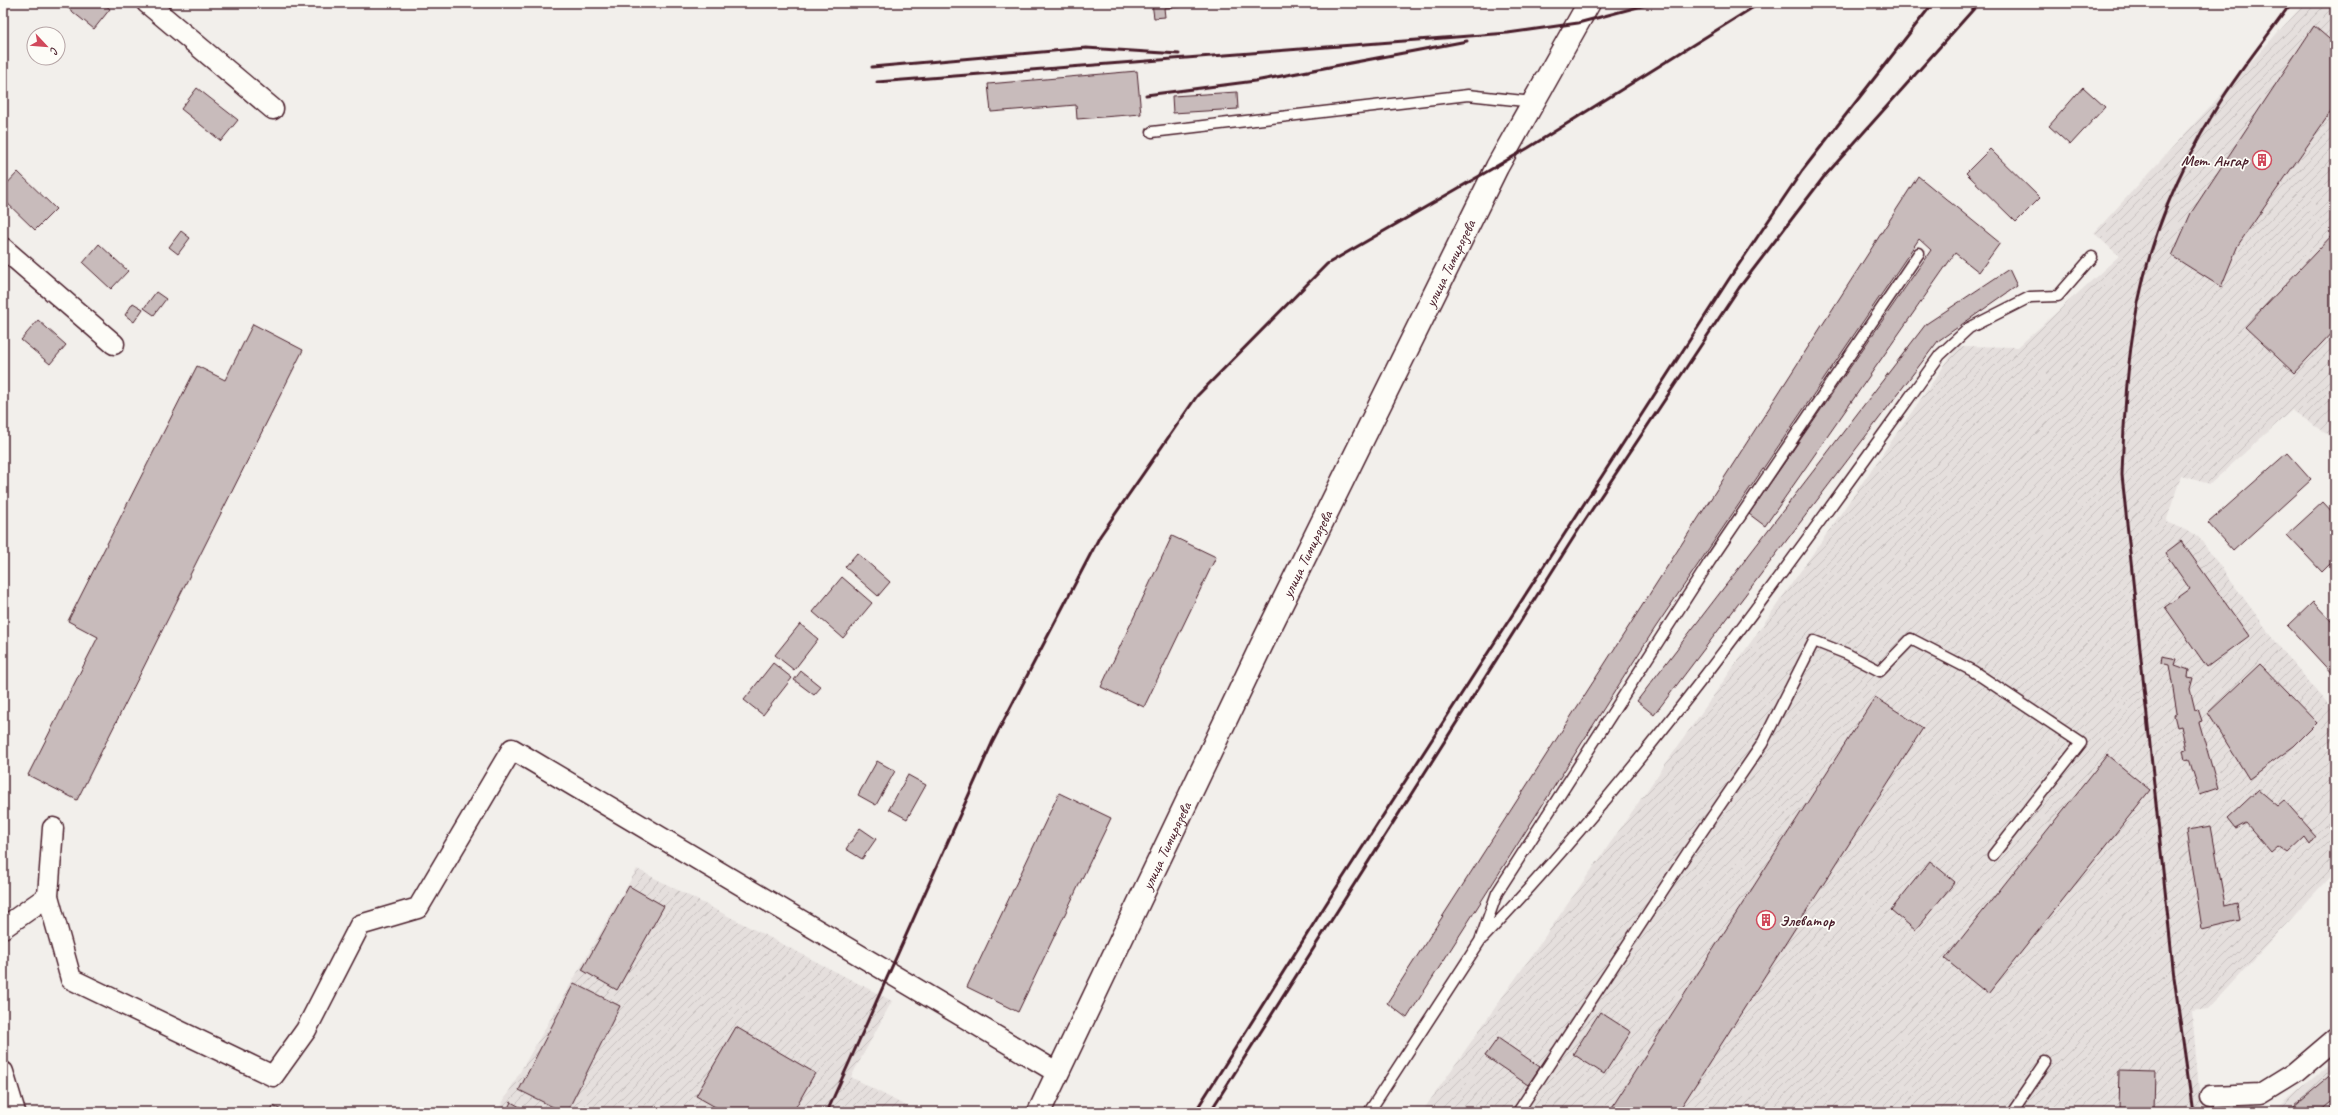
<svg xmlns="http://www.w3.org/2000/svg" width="2338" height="1115" viewBox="0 0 2338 1115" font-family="Caveat,sans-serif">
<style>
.industrial{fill:url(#industrial-furrows)}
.building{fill:#c8bbbb;stroke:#4a1f2b}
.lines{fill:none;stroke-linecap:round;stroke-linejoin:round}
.lane-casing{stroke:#4a1f2b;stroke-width:13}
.street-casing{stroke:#4a1f2b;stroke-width:23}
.secondary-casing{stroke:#4a1f2b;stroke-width:25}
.lane{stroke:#fdfcf7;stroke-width:10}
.street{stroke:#fdfcf7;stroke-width:20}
.secondary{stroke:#fdfcf7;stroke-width:22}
.rail{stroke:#4a1f2b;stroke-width:3}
.labels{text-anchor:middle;stroke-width:3.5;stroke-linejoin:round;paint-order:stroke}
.poi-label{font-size:16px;font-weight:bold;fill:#4a1f2b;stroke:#fdfcf7;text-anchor:end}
.street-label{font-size:16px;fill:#4a1f2b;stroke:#fdfcf7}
</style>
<defs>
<pattern id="industrial-furrows" width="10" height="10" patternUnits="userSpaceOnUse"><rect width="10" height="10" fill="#e5dfdd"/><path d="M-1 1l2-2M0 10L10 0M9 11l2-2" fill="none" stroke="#c6bfbe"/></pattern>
</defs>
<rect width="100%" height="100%" fill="#f2efeb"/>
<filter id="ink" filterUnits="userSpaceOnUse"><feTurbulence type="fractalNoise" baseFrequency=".025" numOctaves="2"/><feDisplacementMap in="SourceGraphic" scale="8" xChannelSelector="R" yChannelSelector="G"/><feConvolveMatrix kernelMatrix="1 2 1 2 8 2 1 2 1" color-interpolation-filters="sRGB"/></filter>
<g filter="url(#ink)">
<!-- industrial -->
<path class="industrial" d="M2305,3H2335V434L2332,438L2292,410L2210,484L2181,476L2166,522L2197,535L2282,650L2335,712V737L2325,748L2335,757V871L2208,1009L2192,1011L2201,1112H1422L1958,346L2018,347L2119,256L2094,233Z
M637,869L892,1001L851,1077L917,1112H497Z
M2335,1060V1112H2273Z"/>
<!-- building -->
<path class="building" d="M103,3L110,9L94,29L63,4Z
M1152,3H1187L1188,6L1164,8L1165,17L1154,18Z
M2314,26L2335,44V106L2238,245L2221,287L2172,256L2191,213Z
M1137,71L1141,114L1077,119L1076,105L991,112L988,84Z
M2083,87L2105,107L2070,145L2049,126Z
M197,88L238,120L221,141L181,109Z
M1237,92L1238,109L1173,113L1172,96Z
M1990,149L2040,198L2016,222L1966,173Z
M18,172L56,209L35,230L3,199V188Z
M1918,176L2000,243L1979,272L1955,253L1765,526L1749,514L1931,250L1919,239L1655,628L1407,1018L1387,1003Z
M181,231L190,238L178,254L169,247Z
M2335,232V329L2294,373L2245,327Z
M99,244L128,271L111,289L83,263Z
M2009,269L2017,286L1938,341L1654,715L1637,701L1926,324Z
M156,292L166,299L154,315L144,308Z
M133,303L143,309L134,322L125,315Z
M38,320L66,345L50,364L21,340Z
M253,324L303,350L77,800L28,775L98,637L68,621L197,366L225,380Z
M2287,453L2311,480L2233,551L2208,523Z
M2323,502L2335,515V559L2322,572L2287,535Z
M1172,536L1216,557L1144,707L1101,687Z
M2181,541L2249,636L2207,667L2165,607L2190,589L2165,553Z
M857,553L890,582L878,596L845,567Z
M842,577L872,603L843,638L813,612Z
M2313,602L2335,625V677L2288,626Z
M800,624L818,639L794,670L775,655Z
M2162,656L2177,659L2175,665L2189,670L2188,677L2193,678L2190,689L2195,710L2198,709L2202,721L2199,722L2218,788L2200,794L2189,759L2185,760L2183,750L2186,749L2181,726L2177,727L2174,715L2177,713L2169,665L2161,663Z
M773,663L792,678L763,715L744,700Z
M2260,664L2317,723L2294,746L2249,779L2208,713Z
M801,671L821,687L814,695L794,680Z
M1875,697L1923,728L1678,1112H1609Z
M2107,755L2150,790L1988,994L1945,959Z
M877,761L895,771L876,805L858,795Z
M908,775L926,785L907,819L889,809Z
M2258,790L2277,806L2284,800L2316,836L2310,844L2305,837L2288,853L2278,846L2271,852L2246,823L2235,829L2227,819Z
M1059,793L1111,818L1018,1012L967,987Z
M2335,819V835L2327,826Z
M2211,826L2225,905L2237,902L2240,920L2202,929L2187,830Z
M860,828L876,839L862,859L846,849Z
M1930,861L1955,882L1915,930L1891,910Z
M629,886L664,906L617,990L582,970Z
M574,983L620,1006L567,1112H563L519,1090Z
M1600,1012L1631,1032L1604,1074L1573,1054Z
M736,1027L815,1073L793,1112H724L696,1096Z
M1498,1038L1540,1067L1528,1085L1485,1056Z
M2119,1071L2155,1072L2154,1110L2118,1108Z
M2335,1071V1098L2318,1112H2286Z
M511,1102L529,1112H506Z
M273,1106L286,1112H270Z"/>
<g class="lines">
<!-- lane casing -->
<g class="lane-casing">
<path id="lane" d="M1152,132L1468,95L1534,102
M1483,938C1653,759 1796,555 1940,355L1969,328L2030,297L2058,296L2092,257
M1369,1112L1480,941L1497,893L1710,561L1919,253
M1518,1112L1688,852L1762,744L1814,641L1847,654L1880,671L1911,639L1973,671L2081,743L1993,855
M2012,1112L2046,1062
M2334,1112L2335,1111"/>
</g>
<!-- street casing -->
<g class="street-casing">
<path id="street" d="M147,3L273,109
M3,248L114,344
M48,896L71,979L273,1076L306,1030L360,925L418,908L512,749L1058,1073
M3,928L48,896L53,828
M3,1072L15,1112
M2210,1096L2261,1094L2295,1073L2335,1039"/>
</g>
<!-- secondary casing -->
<g class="secondary-casing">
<g id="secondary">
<path id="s1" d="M1039,1112L1261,646L1497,167L1589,3"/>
</g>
</g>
<!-- lane -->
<use href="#lane" class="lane"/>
<!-- street -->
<use href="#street" class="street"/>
<!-- secondary -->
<use href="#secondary" class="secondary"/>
<!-- rail -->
<path class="rail" d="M872,67L1086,48L1179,54
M877,82L1508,33L1578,23L1653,3
M1146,95L1255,81L1467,41
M827,1112L992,743L1100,536L1197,396L1327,264L1528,148L1760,3
M1195,1112L1333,893L1729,279L1802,171L1933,3
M1210,1112L1579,529L1739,288L1823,178L1979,3
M2193,1112L2174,977L2122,475C2124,417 2127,359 2138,303C2151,237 2179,169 2214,112C2236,74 2266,39 2291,3"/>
</g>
</g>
<!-- icons -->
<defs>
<g id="building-ring" transform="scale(1)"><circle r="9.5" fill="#fdfcf7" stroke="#d1495b" stroke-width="1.5"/><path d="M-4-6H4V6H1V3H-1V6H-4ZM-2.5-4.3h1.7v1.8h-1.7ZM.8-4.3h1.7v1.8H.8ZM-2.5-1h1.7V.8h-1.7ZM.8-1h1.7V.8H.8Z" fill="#d1495b"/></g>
</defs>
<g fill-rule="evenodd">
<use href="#building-ring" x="2262" y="160"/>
<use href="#building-ring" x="1766" y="920"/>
</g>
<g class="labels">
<!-- poi labels -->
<g class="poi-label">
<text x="2248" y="166">Мет. Ангар</text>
<text x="1780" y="926" text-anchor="start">Элеватор</text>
</g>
<!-- street labels -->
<g class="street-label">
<text dy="6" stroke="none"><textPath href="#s1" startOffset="943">улица Тимирязева</textPath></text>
<text dy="6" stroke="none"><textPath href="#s1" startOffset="619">улица Тимирязева</textPath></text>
<text dy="6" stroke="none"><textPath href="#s1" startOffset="295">улица Тимирязева</textPath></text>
</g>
</g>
<!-- margin -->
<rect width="2338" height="1115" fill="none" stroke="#fdfcf7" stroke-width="16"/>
<rect x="8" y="8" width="2322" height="1099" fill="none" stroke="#4a1f2b" stroke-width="1.5" filter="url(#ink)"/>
<!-- north arrow -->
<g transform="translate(46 46) rotate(116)"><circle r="19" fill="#fdfcf7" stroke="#b5a4a5"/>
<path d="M0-3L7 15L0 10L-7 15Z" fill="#d1495b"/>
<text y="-6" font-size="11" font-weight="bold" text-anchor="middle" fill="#4a1f2b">С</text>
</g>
</svg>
